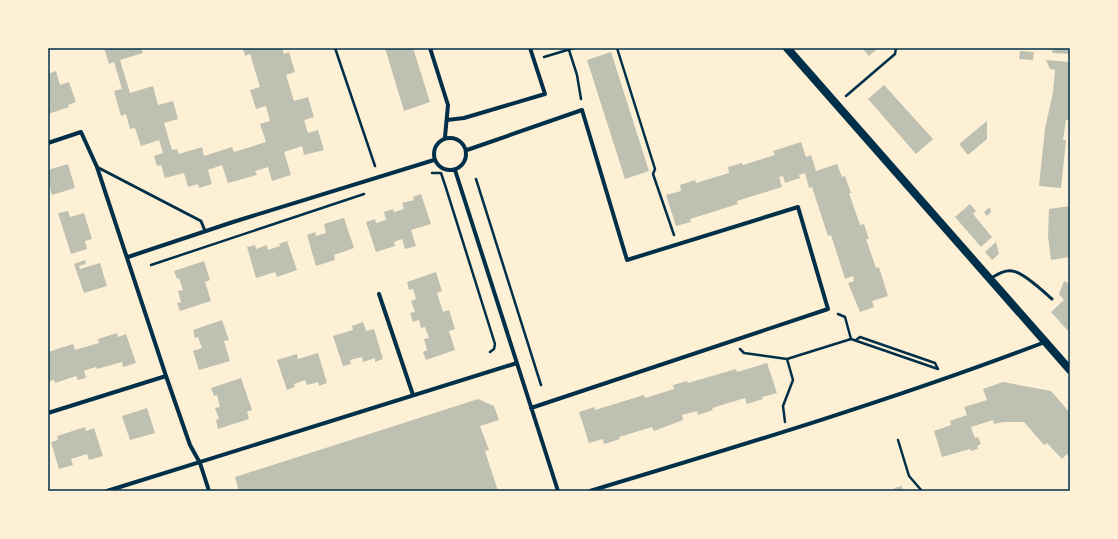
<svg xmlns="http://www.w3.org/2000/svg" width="1118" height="539" viewBox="0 0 1118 539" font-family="Manrope,sans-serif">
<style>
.building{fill:#bec0b2}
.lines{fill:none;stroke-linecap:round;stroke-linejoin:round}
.path{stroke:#003049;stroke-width:2.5}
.service{stroke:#003049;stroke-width:3}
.minor{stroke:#003049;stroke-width:4}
.secondary{stroke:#003049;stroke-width:8}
.neatline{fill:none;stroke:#003049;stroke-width:1.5}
</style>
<rect width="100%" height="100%" fill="#fdf0d5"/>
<!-- building -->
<path class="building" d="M104,48H141L143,53L120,60L130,93L153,86L158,105L173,101L178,119L164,123L172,150L177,149L179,154L202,147L204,156L232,147L234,152L266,142L260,124L270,121L266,106L256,109L250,90L260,87L250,54L245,56L243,48H282L284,54L289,52L295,72L286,75L294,101L308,97L314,117L304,120L308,133L318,130L324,150L304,155L302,146L284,152L291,175L272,181L268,167L255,171L257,175L228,183L222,165L208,170L212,184L199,188L198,184L188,187L184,173L165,178L161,165L157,166L154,156L163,153L159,140L141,146L135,128L130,129L126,114L121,116L114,91L122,89L114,62L109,64Z
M385,48H413L430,102L404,111Z
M862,48H878L869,56Z
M1053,48H1070V54L1052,53Z
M1020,51L1034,52L1033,60L1019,59Z
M611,52L649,171L625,179L587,60Z
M1046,60L1070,62V115L1069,120H1066L1063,140H1066L1061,188L1039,186L1045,129L1053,92L1055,70L1050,69Z
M56,71L60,85L69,82L76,102L68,105L69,107L48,114V74Z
M884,85L933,139L916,154L868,99Z
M987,121V139L968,155L959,144Z
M801,142L806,157L811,155L816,171L837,164L842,177L845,176L851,193H849L860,225L864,224L869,239H866L876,268L879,267L888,296L872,301L874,307L860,312L848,283L854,281L853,276L845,279L831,235L828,236L812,187L809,188L805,173L799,175L800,178L785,183L783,176L779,177L782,187L737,201L738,204L690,219L691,222L676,226L666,195L681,191L680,185L695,180L696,183L729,173L728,167L742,163L743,165L775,155L773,151Z
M68,164L75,188L52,195L48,181V170Z
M421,194L431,224L411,230L416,246L405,249L402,239L394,242L395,246L376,252L366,222L375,219L376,223L386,220L384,212L393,209L394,212L404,209L402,203L414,200L413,197Z
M970,204L976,211L973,214L992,237L981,247L955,217Z
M1070,206V257L1051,260L1048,236L1049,209Z
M990,207L991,212L987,216L984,212Z
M68,211L70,217L84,213L92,239L85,241L87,249L71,254L58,213Z
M344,218L354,248L334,255L335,260L316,266L307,235L315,232L316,236L326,233L324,224Z
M287,241L297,270L277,277L275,272L256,278L247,247L255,245L256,249L267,245L268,250L280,246L279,244Z
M996,242L999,254L992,260L985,252Z
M85,260L86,264L79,266L80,269L100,263L107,286L84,293L74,264Z
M204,261L210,280L205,282L211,301L180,311L177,303L181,302L178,291L183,290L179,278L177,279L174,271Z
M436,272L442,291L437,293L443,312L449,310L455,329L449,331L455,350L426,360L423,352L427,350L424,339L429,338L425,327L421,328L419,320L413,322L410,313L415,312L411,301L416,299L413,289L409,290L407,282Z
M1064,281L1070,284V333L1051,312L1064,300L1059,294Z
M222,320L229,340L224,341L230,361L199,370L193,351L202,348L198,337L195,338L193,330Z
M363,322L366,331L374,329L383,359L375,362V358L363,362L362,357L350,360L351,364L343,366L333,336L353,330L352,326Z
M117,333L118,337L126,334L136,363L123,367L122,362L97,369L96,367L89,369L84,371L86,378L78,380L76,376L55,383L54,380L48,382V352L73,344L75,350L99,343L98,339Z
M318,353L327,383L319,386L318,382L307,385L305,380L294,384L295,387L287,390L277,360L297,354L298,359Z
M767,363L777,393L762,397L763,399L747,404L745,398L712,408L713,410L698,415L697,411L682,415L683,420L654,431L652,427L619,437L620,439L604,444L603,439L589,443L579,412L595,407V410L644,395L645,398L674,389L673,385L687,381L688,383L736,369L737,372Z
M241,378L252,410L247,412L249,419L218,429L216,420L219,419L215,408L220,407L217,395L214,396L211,388Z
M1003,382L1051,391L1059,400L1070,413V458L1067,454L1062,459L1047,443L1044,445L1024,422H1004L994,424L993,420L971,427L975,438L978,437L981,444L977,446L978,449L971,451L970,449L942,457L934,431L951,425L950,421L967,415L964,407L987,400L983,389Z
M478,399L494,406L499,420L480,426L489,450L485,451L498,491H239L235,477Z
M147,408L155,433L130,440L122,416Z
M85,427L86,431L94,428L103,456L89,460L87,454L71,459L73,465L59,469L51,442L58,440L57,436Z
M902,486L903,491H894V488Z"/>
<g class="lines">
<!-- path -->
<path class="path" d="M335,48L375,166
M617,48L655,169L653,174L674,235
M569,50L577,75L581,99
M544,57L574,48
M846,96L895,54L896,48
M432,173H441L446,188L495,344L494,349L490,352
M476,179L541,385
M151,265L364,194
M838,314L845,317L851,339L938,369
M856,340L860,337L935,363L938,369
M740,349L744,353L787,359L793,380L783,406L785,422
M787,359L851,339
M898,440L909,476L922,491"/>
<!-- service -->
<path class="service" d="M97,167L201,221L205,231
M991,278C998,274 1004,270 1012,271C1022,271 1044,292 1052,299"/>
<!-- minor -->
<path class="minor" d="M430,48L448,105L445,137
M447,120L464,118L545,94L530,48
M434 154a16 16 0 1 1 32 0a16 16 0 1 1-32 0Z
M48,143L81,132L97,167L166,376L190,445L200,463L209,491
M467,150L582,110L627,260L798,207L828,309L531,408
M455,170L558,491
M128,257L233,222L434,160
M379,294L413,395
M48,413L166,376
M107,491L517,363
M590,491C743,445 896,399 1045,342"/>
<!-- secondary -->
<path class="secondary" d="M787,48L1070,370"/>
</g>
<!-- border -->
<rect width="1118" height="539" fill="none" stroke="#fdf0d5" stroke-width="98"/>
<rect x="49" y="49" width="1020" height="441" class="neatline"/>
</svg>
